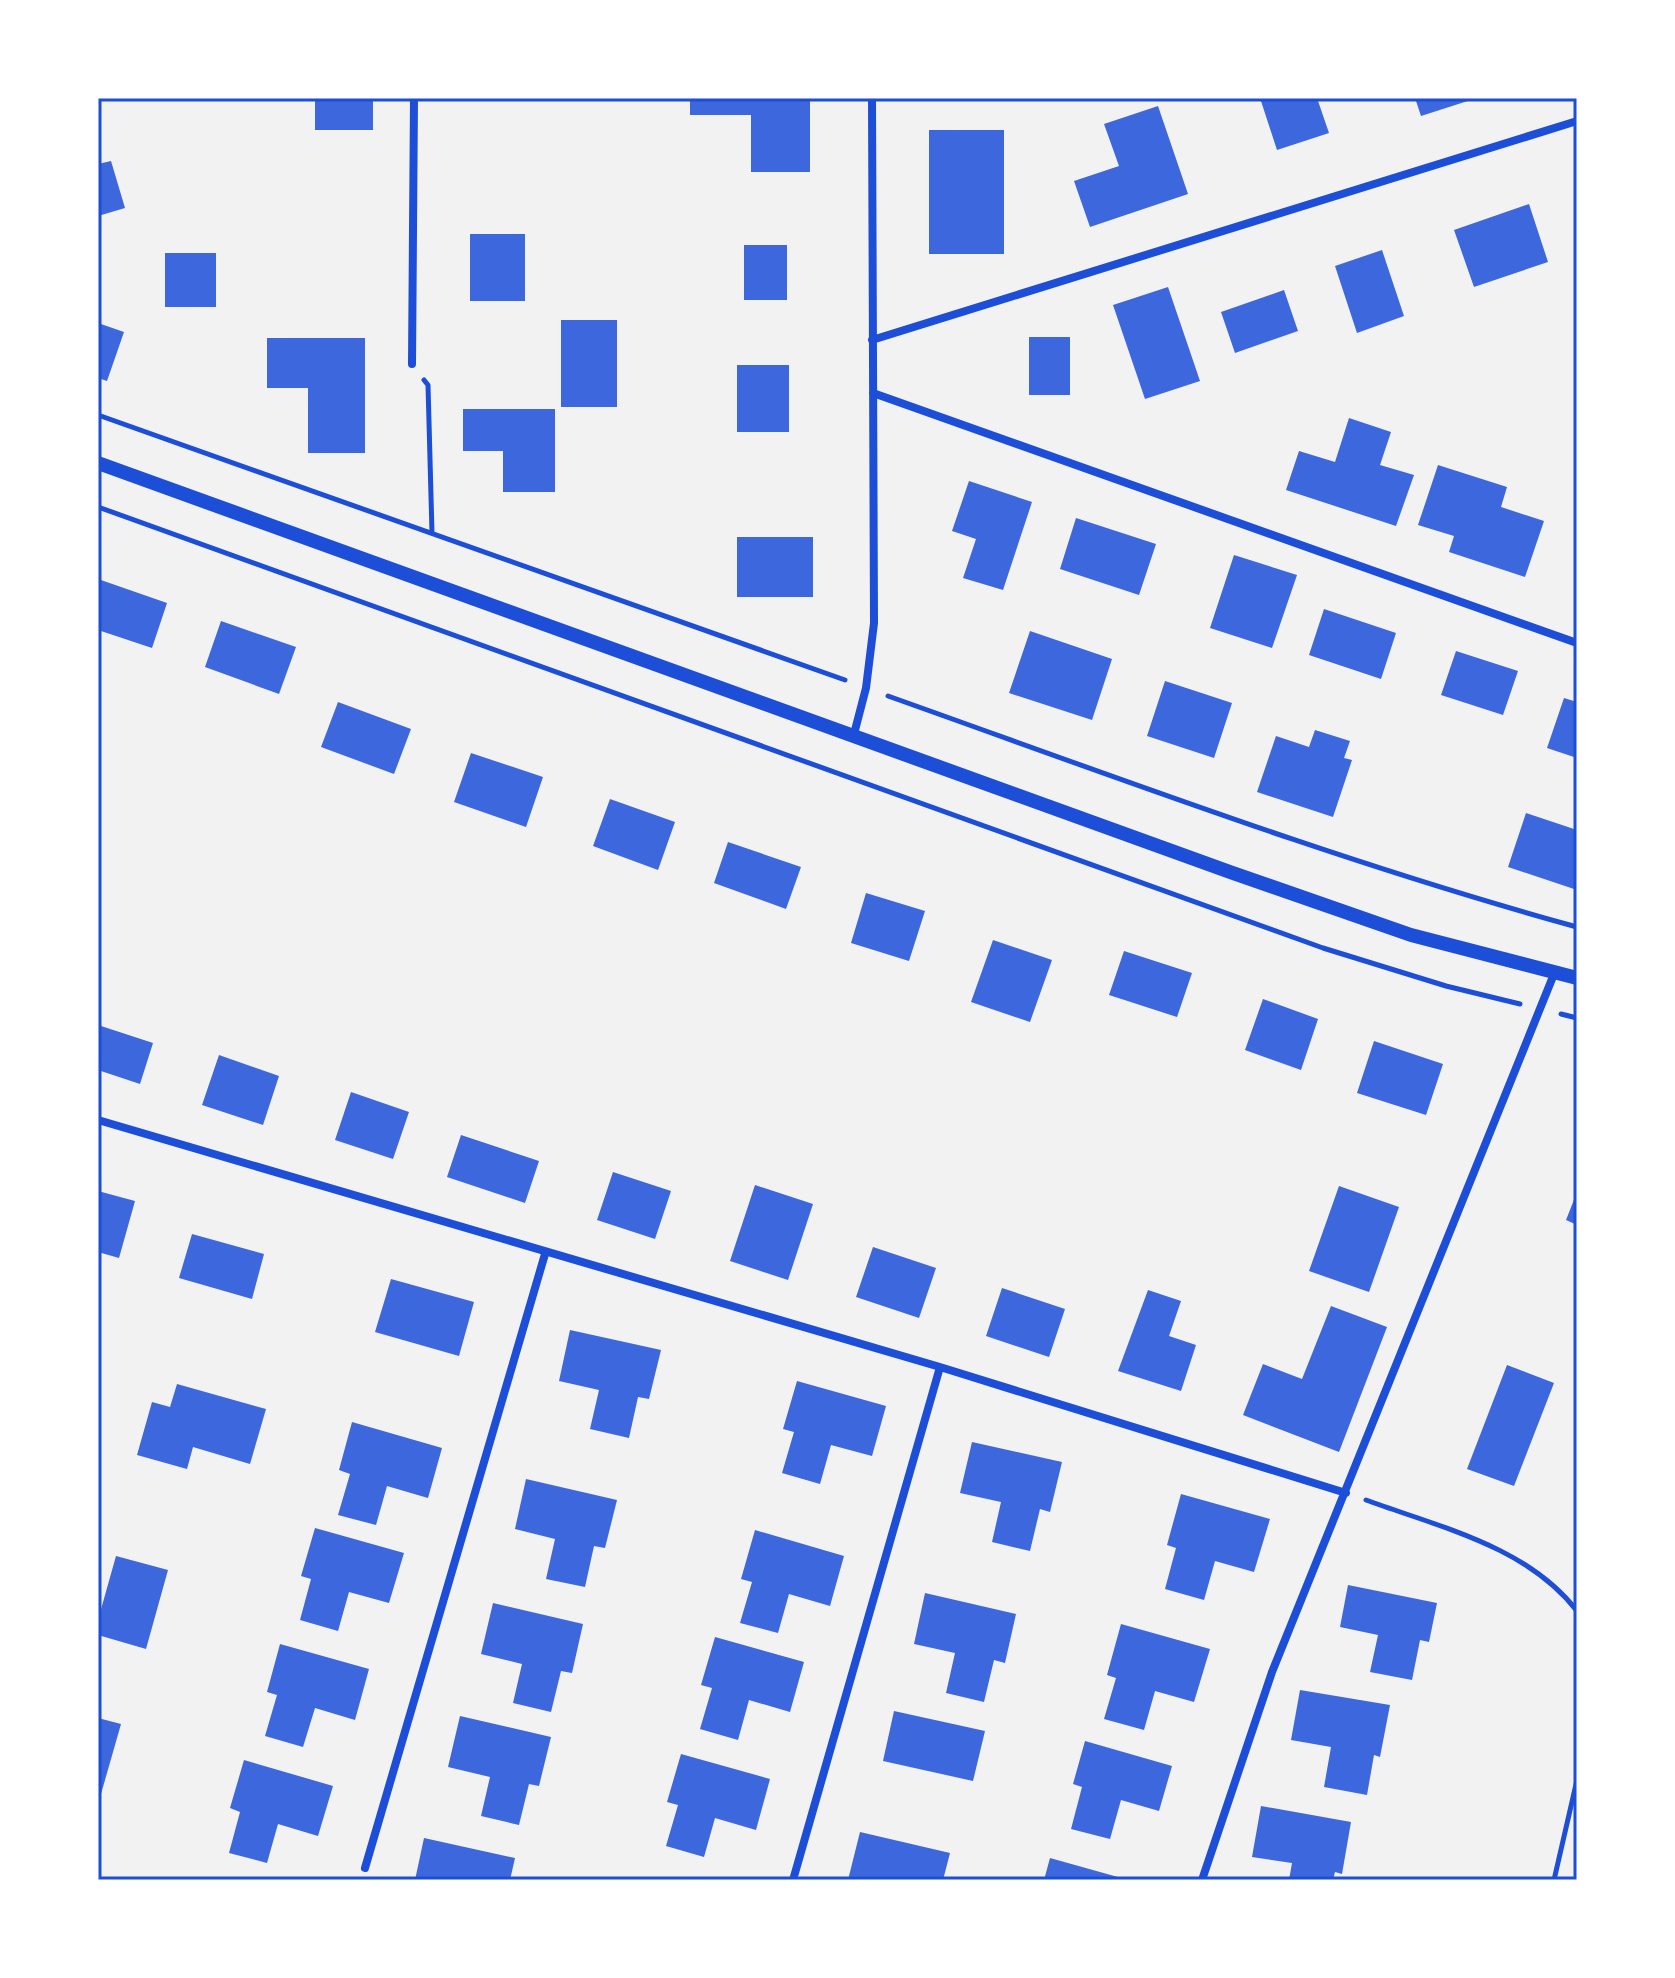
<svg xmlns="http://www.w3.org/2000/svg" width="1675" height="1978" viewBox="0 0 1675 1978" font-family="Commissioner,sans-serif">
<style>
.building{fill:#3d67dc}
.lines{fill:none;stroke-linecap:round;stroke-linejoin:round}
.path{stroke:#1d4ed8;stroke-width:5}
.minor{stroke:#1d4ed8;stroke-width:8}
.tertiary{stroke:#1d4ed8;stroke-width:14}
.neatline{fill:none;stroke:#1d4ed8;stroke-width:3}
</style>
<rect width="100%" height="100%" fill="#f2f2f2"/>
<!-- building -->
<path class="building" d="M315,98H373V130H315Z
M690,98H810V172H751V115H690Z
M1260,98H1317L1329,133L1277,150Z
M1415,98H1474V99L1421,116Z
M1158,106L1188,194L1090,227L1074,181L1119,166L1104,124Z
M929,130H1004V254H929Z
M111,161L125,208L98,216V164Z
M1529,204L1548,262L1474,287L1454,230Z
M470,234H525V301H470Z
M744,245H787V300H744Z
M1382,250L1404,316L1357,333L1335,266Z
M165,253H216V307H165Z
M1168,287L1200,381L1145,399L1113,305Z
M1284,290L1298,331L1235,353L1221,312Z
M561,320H617V407H561Z
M98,323L124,332L107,381L98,378Z
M1029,337H1070V395H1029Z
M267,338H365V453H308V388H267Z
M737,365H789V432H737Z
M463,409H555V492H503V451H463Z
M1349,418L1391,432L1380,465L1414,475L1396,526L1286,490L1299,451L1335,462Z
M1438,465L1507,487L1501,507L1544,521L1525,577L1449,552L1454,536L1418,525Z
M969,481L1032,502L1003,590L963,578L976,539L952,531Z
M1076,518L1156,544L1139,595L1060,569Z
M737,537H813V597H737Z
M1234,555L1297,575L1272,648L1210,628Z
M98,579L167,603L152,648L98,630Z
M1324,609L1396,633L1381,679L1309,655Z
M221,621L296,647L279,694L205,667Z
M1030,631L1112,659L1092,720L1009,693Z
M1456,651L1518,671L1503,715L1441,695Z
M1165,681L1232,703L1214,758L1147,736Z
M1564,698L1577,702V758L1547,748Z
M338,702L411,729L394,774L321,747Z
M1315,730L1350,741L1344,758L1352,760L1333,817L1257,792L1276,736L1309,747Z
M471,753L543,777L526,827L454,802Z
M610,799L675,822L658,870L593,846Z
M1526,813L1577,830V890L1508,867Z
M728,842L801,867L786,909L714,883Z
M866,893L925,911L909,961L851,943Z
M993,940L1052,960L1030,1022L971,1002Z
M1124,951L1192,973L1177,1017L1109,995Z
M1263,999L1318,1019L1301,1070L1245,1050Z
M98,1025L153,1043L140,1084L98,1070Z
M1374,1041L1443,1064L1426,1115L1357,1093Z
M219,1055L279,1076L263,1125L202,1105Z
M351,1092L409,1112L393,1159L335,1140Z
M461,1135L539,1161L525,1203L447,1177Z
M613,1172L671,1191L655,1239L597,1220Z
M755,1185L813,1204L788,1280L730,1261Z
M1339,1186L1399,1207L1369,1292L1309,1271Z
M98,1191L135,1201L119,1258L98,1252Z
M1577,1192V1225L1566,1220Z
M192,1234L264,1254L252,1299L179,1278Z
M873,1247L936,1268L919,1318L856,1297Z
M391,1279L474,1302L459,1356L375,1332Z
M1002,1288L1065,1309L1049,1357L986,1336Z
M1148,1290L1181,1301L1169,1336L1196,1345L1181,1391L1118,1371Z
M1331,1306L1387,1327L1339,1452L1243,1415L1263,1364L1302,1379Z
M570,1330L661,1350L649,1399L638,1397L629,1438L590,1429L599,1390L559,1381Z
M1507,1365L1554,1383L1514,1486L1467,1469Z
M797,1381L886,1406L872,1456L831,1445L820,1484L782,1473L794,1432L783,1429Z
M177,1384L266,1409L250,1464L193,1447L187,1469L137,1455L152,1402L170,1407Z
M352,1422L442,1448L428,1498L387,1486L376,1525L338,1515L350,1474L339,1470Z
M972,1442L1062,1462L1050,1512L1040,1509L1030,1551L992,1542L1001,1502L960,1493Z
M526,1479L617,1500L605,1548L594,1546L585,1587L546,1579L555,1539L515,1529Z
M1181,1494L1270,1519L1254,1572L1215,1561L1204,1600L1165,1589L1176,1548L1167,1545Z
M315,1528L404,1553L389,1603L349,1592L338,1631L300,1620L311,1579L301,1576Z
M755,1530L844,1556L830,1606L789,1594L778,1633L740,1623L752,1582L741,1579Z
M116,1556L168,1570L146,1649L98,1635V1620Z
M1348,1585L1437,1603L1429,1642L1420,1640L1412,1680L1370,1672L1378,1635L1340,1627Z
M925,1593L1016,1614L1005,1663L994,1660L984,1702L946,1693L955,1653L914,1644Z
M493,1603L583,1624L572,1673L561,1671L551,1712L513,1703L522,1664L481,1654Z
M1121,1624L1210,1649L1194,1702L1155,1691L1144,1730L1104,1719L1116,1678L1107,1675Z
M715,1637L804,1662L790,1712L749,1700L738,1740L700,1729L712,1688L701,1685Z
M280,1644L369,1669L355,1720L315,1708L303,1747L265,1736L277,1695L267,1692Z
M1300,1690L1390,1705L1380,1757L1374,1755L1367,1795L1324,1787L1331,1747L1291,1740Z
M894,1711L985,1731L973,1781L883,1761Z
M460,1716L551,1737L539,1786L529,1784L519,1825L481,1816L490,1777L448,1767Z
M98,1718L121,1724L99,1801H98Z
M1085,1741L1172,1766L1159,1811L1121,1800L1110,1839L1071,1829L1082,1787L1073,1784Z
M681,1754L770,1779L756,1830L715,1818L704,1857L666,1846L678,1805L667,1802Z
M244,1760L333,1786L318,1836L278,1824L267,1863L229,1853L240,1812L230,1808Z
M1261,1806L1351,1822L1342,1874L1335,1872L1333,1880H1289L1292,1863L1252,1857Z
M860,1832L950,1853L943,1880H848Z
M424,1838L515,1858L510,1880H415Z
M1050,1858L1125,1879V1880H1044Z"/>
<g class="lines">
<!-- path -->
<path class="path" d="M424,380L428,385L432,533
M98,415L845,680
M98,507L1323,948L1446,986L1520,1004
M888,696C1116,777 1343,863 1577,927
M1561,1014L1577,1018
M1366,1500C1439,1527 1527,1546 1577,1611
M1554,1880L1577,1780"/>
<!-- minor -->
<path class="minor" d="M872,340L1577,121
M412,364L414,98
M873,393L1577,643
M854,734L866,688L874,623L872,98
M98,1120L940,1367L1346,1493
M365,1868L545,1254
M793,1880L940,1367
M1202,1880L1272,1672L1554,974"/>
<!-- tertiary -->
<path class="tertiary" d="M98,463L1230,872L1411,935L1577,978"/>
</g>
<!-- border -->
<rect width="1675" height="1978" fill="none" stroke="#ffffff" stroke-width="200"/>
<rect x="100" y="100" width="1475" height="1778" class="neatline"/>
</svg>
